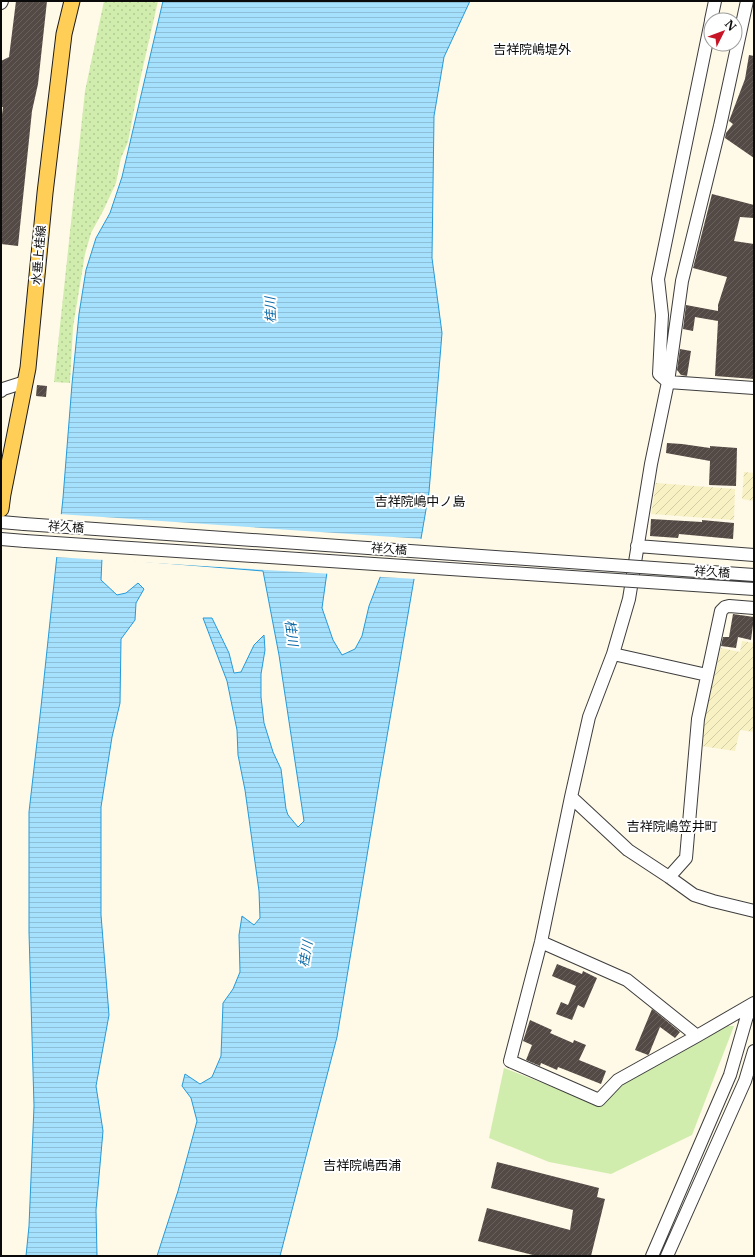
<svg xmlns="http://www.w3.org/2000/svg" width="755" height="1257" viewBox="0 0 755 1257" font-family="'Libre Baskerville','Noto Sans JP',serif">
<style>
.farmland{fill:url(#farmland-furrows)}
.grass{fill:url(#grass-dots)}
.park{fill:#d1edad}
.water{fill:url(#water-rules);stroke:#259bdb;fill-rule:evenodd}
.pier{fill:#fff9e7}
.building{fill:url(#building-hatch)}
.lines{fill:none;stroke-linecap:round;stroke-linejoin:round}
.minor-casing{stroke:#3d3d3d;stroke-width:14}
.major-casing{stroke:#1b1b1b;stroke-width:17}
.minor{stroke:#fff;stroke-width:12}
.major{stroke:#ffce57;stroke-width:15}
.minor-bridge-casing{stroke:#3d3d3d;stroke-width:14;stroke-linecap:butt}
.minor-bridge{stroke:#fff;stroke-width:12}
.labels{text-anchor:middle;stroke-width:4;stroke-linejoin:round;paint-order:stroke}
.street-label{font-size:12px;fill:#0a0a0a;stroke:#fff}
.neighbourhood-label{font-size:13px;fill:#0a0a0a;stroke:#fff}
.water-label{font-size:13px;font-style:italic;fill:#0869a7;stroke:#fff}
</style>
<defs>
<pattern id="farmland-furrows" width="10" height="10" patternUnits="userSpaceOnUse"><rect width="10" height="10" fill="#f8f1c4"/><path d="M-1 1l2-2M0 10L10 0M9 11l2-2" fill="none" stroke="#d3cda7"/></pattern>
<pattern id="grass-dots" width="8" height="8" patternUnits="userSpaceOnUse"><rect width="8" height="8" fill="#d1edad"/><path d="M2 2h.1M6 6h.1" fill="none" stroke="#b2ca94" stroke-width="1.8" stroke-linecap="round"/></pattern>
<pattern id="water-rules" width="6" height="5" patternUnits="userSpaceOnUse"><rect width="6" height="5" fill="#a5e0fd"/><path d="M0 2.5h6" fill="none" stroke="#8dbfd8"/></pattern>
<pattern id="building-hatch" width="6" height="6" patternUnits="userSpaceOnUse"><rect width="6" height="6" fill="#544a45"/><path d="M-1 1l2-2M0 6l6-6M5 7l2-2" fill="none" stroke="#68605c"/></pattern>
</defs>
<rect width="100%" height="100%" fill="#fff9e7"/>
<!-- farmland -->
<path class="farmland" d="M744,472L754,473V501L742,499Z
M656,483L735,489L734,520L651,514Z
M742,641L754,643V732L740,730L735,751L701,746L704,718L721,648L740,652Z"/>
<!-- grass -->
<path class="grass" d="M104,1H158L138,89L128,142L121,158L116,183L103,211L91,233L85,254L73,327L70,383L54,382L85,91Z"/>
<!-- park -->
<path class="park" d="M727,1026H734L692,1135L611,1174L549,1162L489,1138L504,1068L601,1106L609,1097L626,1082Z"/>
<!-- water -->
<path class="water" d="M163,1H470L444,57L434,116L432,258L442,333L429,492L379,783L337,1037L280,1256H157L178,1191L197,1121L191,1098L182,1086L185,1074L200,1084L212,1077L221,1056L223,1003L233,989L240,972L239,935L242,916L254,925L260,918L259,891L245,790L238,755L237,730L227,681L203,618H212L229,653L234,673L241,672L254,645L264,635L265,650L261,674V697L264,723L273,752L281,769L286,809L288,815L298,827L304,821L279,655L263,571L102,558L101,580L117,595L126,593L138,583L144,589L136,603L135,620L121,639L120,703L112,737L101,807V915L109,1015L96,1086L103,1131L96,1210L97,1256H26L29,1226L34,1106L29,932V812L41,707L63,498L72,384L79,314L86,270L96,238L110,213L122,177ZM327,572L381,575L369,606L362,636L355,649L342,655L333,640L322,608Z"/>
<!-- pier -->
<path class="pier" d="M59,514L423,539L416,579L55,557Z"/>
<!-- building -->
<path class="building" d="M16,1H47L38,84L32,111L18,246L1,244V122L3,107H1V61L9,57Z
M749,55L754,56V158L725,138L726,133L733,124L729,121L745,79Z
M712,194L754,205V218L740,217L734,241L754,244V379L715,376L718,321L695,317L693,331L683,329L686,305L718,311V305L727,277L693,268Z
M680,349L691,351L687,376L681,375L677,370Z
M37,385L47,386L46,397L36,396Z
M667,443L682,444L710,448V446L737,448L736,486L709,485L710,461L666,453Z
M651,519L702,522V520L734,523L733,539L679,534L678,538L650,536Z
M733,614L754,617L751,640L738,637L736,648L721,646L723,637H729Z
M557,964L582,974L583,971L597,978L584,1008L578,1005L572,1020L556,1014L561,1002L568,1005L576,986L552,976Z
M652,1009L680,1032L675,1038L660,1027L649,1054L648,1055L635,1050Z
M530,1020L552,1030L550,1033L573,1043L574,1040L586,1045L579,1060L606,1071L601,1084L558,1067L557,1070L541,1063L540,1066L526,1060L532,1045L523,1041Z
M497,1162L599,1188L597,1197L605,1199L591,1256H537L478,1241L487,1208L570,1230L573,1210L491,1188Z"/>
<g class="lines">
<!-- minor casing -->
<g class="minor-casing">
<path id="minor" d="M747,1L720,126L682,281L668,382L651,464L629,599L613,654L589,717L571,797L541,942L510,1061L599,1100L618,1080L697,1036L754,1003
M1,3L2,1
M711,20L715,1
M711,21L658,279L662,315L659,374L668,382L754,388
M1,391L3,389L25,382
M1,522L24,524
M1,539L25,541
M637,546L754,555
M613,654L707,675
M571,797L628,850L669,877L694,895L713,901L754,911
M669,877L686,858L698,719L721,611L725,607L729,606L754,608
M541,942L627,980L697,1036
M652,1256L730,1075L747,1016L754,1007
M667,1256L745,1081L754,1051"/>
</g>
<!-- major casing -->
<g class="major-casing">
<path id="major" d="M1,509L3,494L28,368L45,193L64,34L72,1"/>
</g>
<!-- minor -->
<use href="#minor" class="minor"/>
<!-- major -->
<use href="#major" class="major"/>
<!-- minor-bridge casing -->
<g class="minor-bridge-casing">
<path id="minor-bridge" d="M24,524L754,575
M25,541L754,589"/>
</g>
<!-- minor-bridge -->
<use href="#minor-bridge" class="minor-bridge"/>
</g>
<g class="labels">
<!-- street labels -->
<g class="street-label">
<text transform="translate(39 255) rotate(-85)" y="4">水垂上桂線</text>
<text transform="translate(66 527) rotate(4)" y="4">祥久橋</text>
<text transform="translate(389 549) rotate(4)" y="4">祥久橋</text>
<text transform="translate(712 572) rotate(4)" y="4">祥久橋</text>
</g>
<!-- neighbourhood labels -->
<g class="neighbourhood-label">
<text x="532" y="54">吉祥院嶋堤外</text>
<text x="420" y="506">吉祥院嶋中ノ島</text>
<text x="672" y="831">吉祥院嶋笠井町</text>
<text x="362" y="1170">吉祥院嶋西浦</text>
</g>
<!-- water labels -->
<g class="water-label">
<text transform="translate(270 310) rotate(-92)" y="5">桂川</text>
<text transform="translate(292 633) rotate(82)" y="5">桂川</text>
<text transform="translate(305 954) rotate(-80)" y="5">桂川</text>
</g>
</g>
<!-- border -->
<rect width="755" height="1257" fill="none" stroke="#0a0a0a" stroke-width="4"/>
<!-- north arrow -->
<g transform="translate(723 32) rotate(48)"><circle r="19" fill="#ffffff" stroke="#9d9d9d"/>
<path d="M0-3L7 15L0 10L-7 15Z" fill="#c71526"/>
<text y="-6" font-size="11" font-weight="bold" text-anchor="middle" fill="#0a0a0a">N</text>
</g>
</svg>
